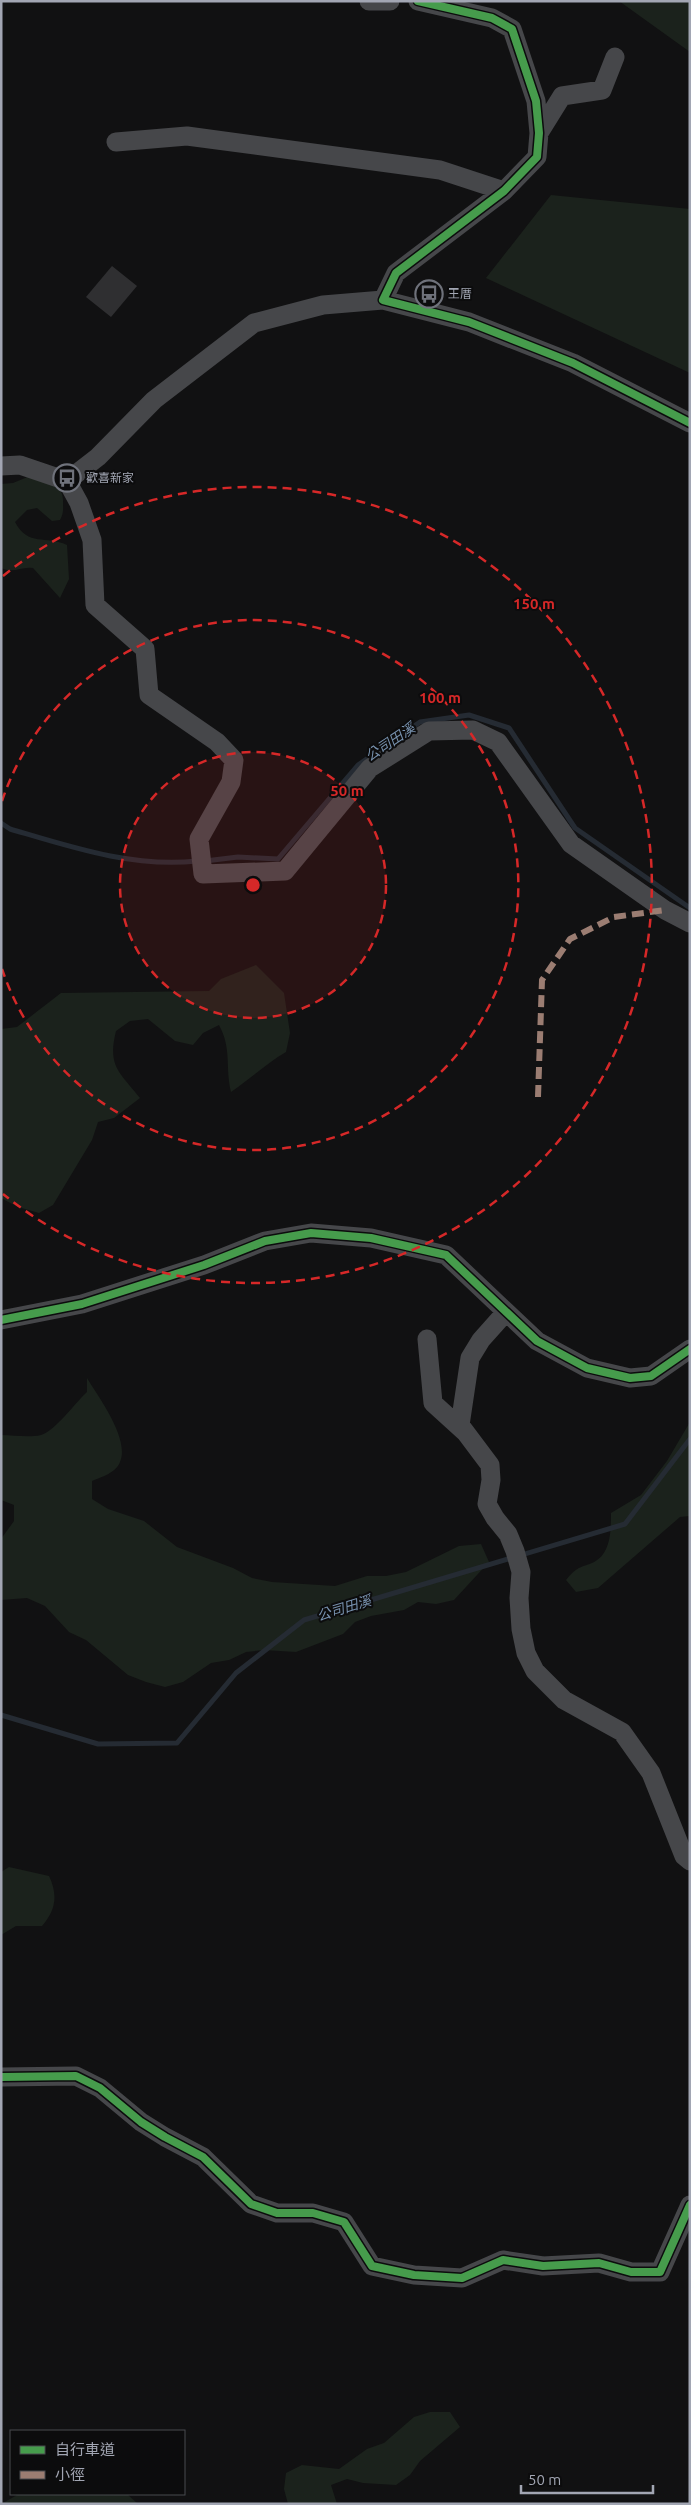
<svg xmlns="http://www.w3.org/2000/svg" width="691" height="2505" viewBox="0 0 691 2505" font-family="Ubuntu,'Noto Sans TC',sans-serif">
<style>
.green{fill:#1b221c}
.lines{fill:none;stroke-linecap:round;stroke-linejoin:round}
.stream{stroke:#252b33;stroke-width:5}
.building{fill:#2f2f31}
.minor{stroke:#46474a;stroke-width:19}
.quiet{stroke:#9b7d72;stroke-width:6;stroke-dasharray:12 6;stroke-linecap:butt}
.cycleway-casing{stroke:#0c0c0d;stroke-width:11}
.cycleway{stroke:#469c4c;stroke-width:8}
.ring{fill:none;stroke:#d62828;stroke-width:2.5;stroke-dasharray:9 6}
.labels{text-anchor:middle;stroke-width:4;stroke-linejoin:round;paint-order:stroke}
.poi-label{font-size:12px;fill:#a2a6b3;stroke:#0c0c0d;text-anchor:start}
.water-label{font-size:14px;font-style:italic;fill:#7892af;stroke:#0c0c0d}
.centre{fill:#d62828;stroke:#0c0c0d;stroke-width:2.5}
.ring-label{font-size:15px;text-anchor:middle;font-weight:bold;fill:#d62828;stroke:#0c0c0d;stroke-width:4;stroke-linejoin:round;paint-order:stroke}
</style>
<rect width="100%" height="100%" fill="#111112"/>
<!-- green -->
<path class="green" d="M619,1H690V52Z
M551,195L690,209V373L486,278Z
M30,476C44,481 63,483 63,500C63,509 64,513 60,520L52,521L37,508L27,510L15,522C28,547 46,535 67,545L69,579L60,598L33,568C21,566 14,574 1,568V484L13,483Z
M256,965L284,993L290,1033L286,1052C267,1063 250,1079 231,1092C225,1066 232,1049 219,1025L203,1033L193,1045L175,1041L148,1019L130,1021L116,1031C107,1067 120,1072 140,1098L114,1118L98,1122L92,1140L53,1205L39,1213L18,1207L1,1198V1029L17,1027L61,993L209,991L221,979Z
M87,1378C99,1398 130,1439 120,1462C116,1473 101,1477 92,1481V1499L108,1509L144,1521L177,1547L233,1568L252,1578L272,1582L335,1586L367,1576H386L406,1572L459,1546L481,1544L489,1562L454,1600L436,1604L418,1602L404,1610L371,1616L355,1622L343,1634L296,1652L264,1650L246,1652L229,1660L211,1663L183,1682L165,1687L146,1682L128,1675L86,1640L69,1632L45,1606L27,1598L1,1600V1539L14,1521V1505L1,1500V1435C14,1435 28,1438 41,1435C55,1431 75,1403 87,1392Z
M690,1422V1516L680,1517L598,1588L576,1592L566,1580C576,1568 578,1568 592,1563C611,1555 611,1531 611,1513L641,1495L667,1461Z
M9,1867L49,1876C58,1895 56,1910 42,1926H16L1,1935V1872Z
M430,2412H450L460,2427L420,2461L410,2475L396,2485L363,2483L347,2479L331,2485L337,2504H288L284,2489L286,2473L302,2465L339,2469L367,2449L384,2443L414,2417Z
M19,2494H127L138,2504H1Z"/>
<g class="lines">
<!-- stream -->
<path class="stream" d="M1,823L10,829C71,847 133,868 197,861
M205,861L238,857L278,859L358,765L420,722L469,715L509,728L575,828L690,908
M1,1715L98,1744L177,1743L236,1673L304,1620L625,1524L690,1439"/>
</g>
<!-- building -->
<path class="building" d="M112,266L137,286L111,317L86,297Z"/>
<g class="lines">
<!-- minor -->
<path class="minor" d="M369,1H390
M418,1L492,18L512,29L536,101L539,133L537,157L504,191L396,273L383,300L469,322L573,363L690,423
M539,133L562,96L602,90L615,57
M116,142L187,136L440,170L504,191
M1,466L20,465L67,481L98,457L154,400L254,323L323,305L383,300
M67,481L79,503L92,540L95,605L145,649L149,695L217,742L234,760L231,782L199,839L203,874L285,871L370,768L429,731L473,730L498,742L571,844L665,910L690,923
M505,1313L481,1340L470,1358L460,1425L490,1465L491,1480L487,1504L495,1518L508,1534L515,1551L521,1572L519,1598L521,1629L526,1653L535,1671L564,1700L622,1732L651,1773L684,1856L690,1861
M1,1320L82,1304L204,1265L265,1241L311,1233L371,1238L446,1255L537,1341L587,1368L630,1378L651,1376L690,1349
M427,1339L433,1403L466,1433
M1,2077L76,2076L100,2088L141,2122L165,2137L203,2157L251,2204L277,2213H313L344,2222L372,2266L414,2275L462,2278L503,2260L543,2266L599,2263L631,2272H660L690,2205"/>
<!-- quiet -->
<path class="quiet" d="M538,1097L542,980L570,939L614,917L665,910"/>
<!-- cycleway casing -->
<g class="cycleway-casing">
<path id="cycleway" d="M418,1L492,18L512,29L536,101L539,133L537,157L504,191L396,273L383,300L469,322L573,363L690,423
M1,1320L82,1304L204,1265L265,1241L311,1233L371,1238L446,1255L537,1341L587,1368L630,1378L651,1376L690,1349
M1,2077L76,2076L100,2088L141,2122L165,2137L203,2157L251,2204L277,2213H313L344,2222L372,2266L414,2275L462,2278L503,2260L543,2266L599,2263L631,2272H660L690,2205"/>
</g>
<!-- cycleway -->
<use href="#cycleway" class="cycleway"/>
</g>
<!-- distance rings -->
<circle cx="253" cy="885" r="133" fill="#d62828" fill-opacity=".12"/>
<g class="ring">
<circle cx="253" cy="885" r="133"/>
<path d="M2 801A265 265 0 1 1 2 969"/>
<path d="M3 576A398 398 0 1 1 3 1194"/>
</g>
<!-- icons -->
<defs>
<g id="bus-ring" transform="scale(1.4375)"><circle r="9.5" fill="#0c0c0d" stroke="#6f727b" stroke-width="1.5"/><path d="M-5-6H5V4H4V6H2V4H-2V6H-4V4H-5ZM-3.5-4V0h7V-4ZM-3.5 1.2v1.5H-2V1.2ZM2 1.2v1.5H3.5V1.2Z" fill="#6f727b"/></g>
</defs>
<g fill-rule="evenodd">
<use href="#bus-ring" x="429" y="294"/>
<use href="#bus-ring" x="67" y="478"/>
</g>
<g class="labels">
<!-- poi labels -->
<g class="poi-label">
<text x="448" y="298">王厝</text>
<text x="86" y="482">歡喜新家</text>
</g>
<!-- water labels -->
<g class="water-label">
<text transform="translate(390 742) rotate(-34)" y="5">公司田溪</text>
<text transform="translate(344 1608) rotate(-17)" y="5">公司田溪</text>
</g>
</g>
<circle cx="253" cy="885" r="8" class="centre"/>
<g class="ring-label">
<text x="534" y="609">150 m</text>
<text x="440" y="703">100 m</text>
<text x="347" y="796">50 m</text>
</g>
<!-- border -->
<rect width="691" height="2505" fill="none" stroke="#a2a6b3" stroke-width="5"/>
<!-- legend -->
<rect x="10" y="2430" width="175" height="65" fill="#0c0c0d" stroke="#484a4f"/>
<rect x="20" y="2446" width="25" height="8" fill="#469c4c" stroke="#484a4f"/>
<text x="55" y="2455" font-size="15" fill="#a2a6b3">自行車道</text>
<rect x="20" y="2471" width="25" height="8" fill="#9b7d72" stroke="#484a4f"/>
<text x="55" y="2480" font-size="15" fill="#a2a6b3">小徑</text>
<!-- scale -->
<path d="M521 2485v8h132v-8" fill="none" stroke="#a2a6b3" stroke-width="2.5"/>
<text x="528" y="2485" font-size="15" fill="#a2a6b3" stroke="#0c0c0d" stroke-width="4" paint-order="stroke">50 m</text>
</svg>
